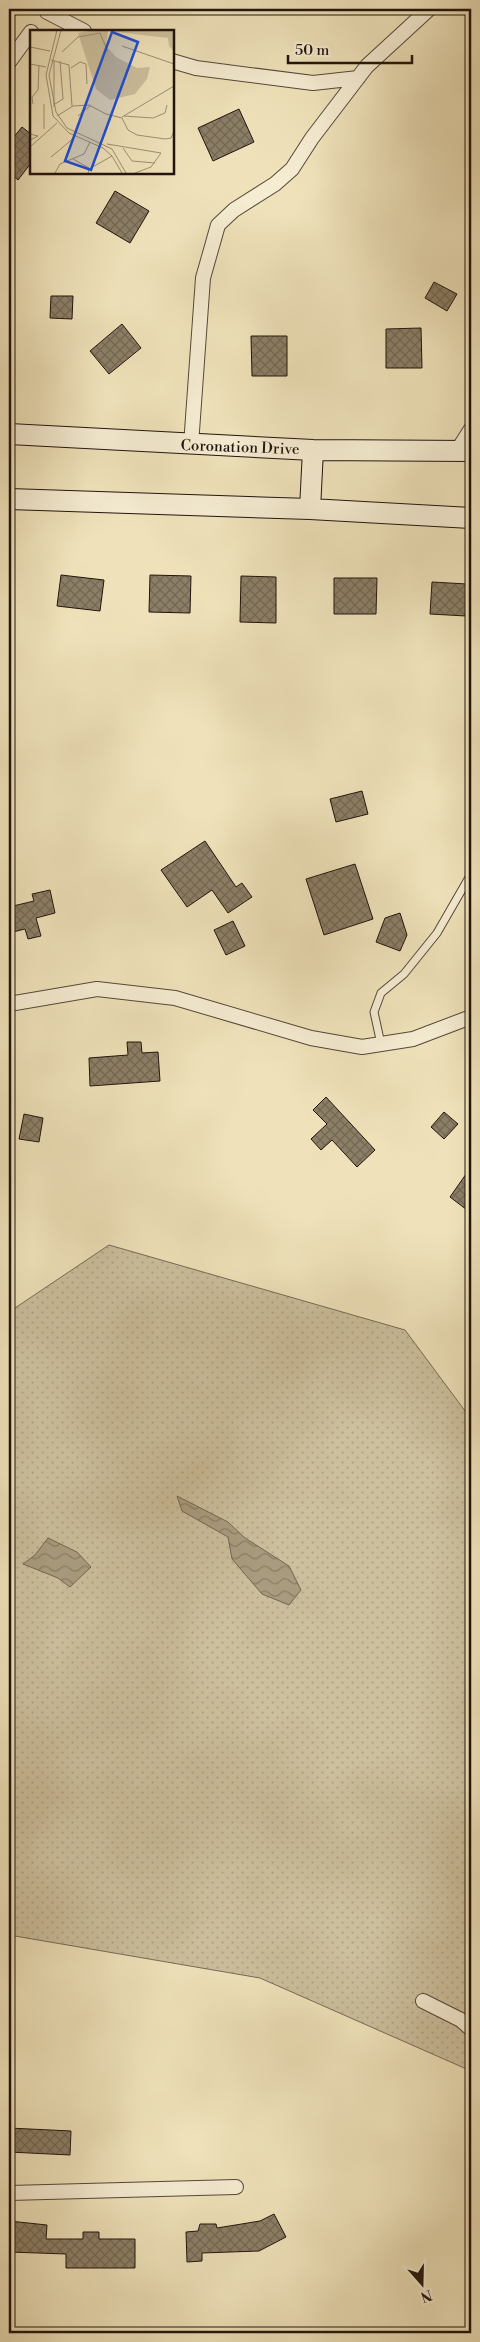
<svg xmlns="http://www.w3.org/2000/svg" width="480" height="2342" viewBox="0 0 480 2342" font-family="'Libre Bodoni',serif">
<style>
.grass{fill:url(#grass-dots);stroke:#766a55}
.water{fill:url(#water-waves);stroke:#736651}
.building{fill:url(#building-cross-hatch);stroke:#21140d}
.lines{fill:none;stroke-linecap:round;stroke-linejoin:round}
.lane-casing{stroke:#544838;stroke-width:9}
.street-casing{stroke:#544838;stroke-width:16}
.secondary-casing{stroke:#21140d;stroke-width:22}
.lane{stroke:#f5ecd2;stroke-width:7}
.street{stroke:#f5ecd2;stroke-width:14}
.secondary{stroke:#f5ecd2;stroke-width:20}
.labels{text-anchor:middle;stroke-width:4;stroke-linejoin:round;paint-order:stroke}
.street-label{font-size:15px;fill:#21140d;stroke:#f5ecd2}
.inset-road{fill:none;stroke:#9d9075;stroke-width:1}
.view{fill:#1d4ed8;fill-opacity:0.15;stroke:#1d4ed8;stroke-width:2.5}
.inset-edge{fill:none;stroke:#21140d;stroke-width:2.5}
</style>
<defs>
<pattern id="grass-dots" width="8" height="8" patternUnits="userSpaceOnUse" patternTransform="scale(1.25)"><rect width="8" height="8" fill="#ccbf9d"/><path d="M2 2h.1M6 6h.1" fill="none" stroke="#afa386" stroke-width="1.8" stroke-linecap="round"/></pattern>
<pattern id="water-waves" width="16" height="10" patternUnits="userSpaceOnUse" patternTransform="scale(1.25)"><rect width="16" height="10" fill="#a99c7f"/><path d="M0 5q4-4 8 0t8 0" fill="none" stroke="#897e66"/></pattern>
<pattern id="building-cross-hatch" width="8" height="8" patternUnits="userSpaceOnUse" patternTransform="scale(1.25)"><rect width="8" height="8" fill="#8c7f67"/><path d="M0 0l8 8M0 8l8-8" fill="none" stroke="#726753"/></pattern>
</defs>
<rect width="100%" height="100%" fill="#efe2ba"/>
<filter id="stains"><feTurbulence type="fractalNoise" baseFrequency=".004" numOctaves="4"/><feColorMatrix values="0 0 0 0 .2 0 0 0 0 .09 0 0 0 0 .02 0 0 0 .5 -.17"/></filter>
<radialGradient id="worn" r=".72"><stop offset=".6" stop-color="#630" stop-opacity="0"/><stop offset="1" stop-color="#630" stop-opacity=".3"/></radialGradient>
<!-- grass -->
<path class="grass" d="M109,1245L405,1330L471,1419V2071L260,1978L9,1935V1312Z"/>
<!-- water -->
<path class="water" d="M177,1496L228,1522L245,1538L289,1566L301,1590L289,1605L262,1594L232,1559L228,1537L182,1511Z
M48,1538L77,1552L91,1567L70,1587L58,1578L23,1564L35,1555Z"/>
<!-- building -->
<path class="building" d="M239,109L254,142L213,161L198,128Z
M22,127L31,134V163L18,180L9,172V143Z
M115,191L149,211L130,243L96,223Z
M434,282L457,294L447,311L425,298Z
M51,296H73L72,319L50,318Z
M122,324L141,348L109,374L90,351Z
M421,328L422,368H386V329Z
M251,336H287V376H252Z
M61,575L104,580L100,611L57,606Z
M150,575L191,576L190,613L149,612Z
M241,576L276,577V623L240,622Z
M334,578H377L376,614H334Z
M432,582L467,584L466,616L430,614Z
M362,791L368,814L336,822L330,799Z
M205,841L236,887L242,883L252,897L228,913L212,890L187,907L161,870Z
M355,864L373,919L324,935L306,879Z
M50,890L55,913L36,918L41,936L28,939L25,929L9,933V907L34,901L32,894Z
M400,913L407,935L400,951L376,942L385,918Z
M233,921L245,946L226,955L214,930Z
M127,1042H141L142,1053L158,1052L160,1081L90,1086L89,1058L128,1055Z
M326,1097L375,1150L357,1167L332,1140L321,1150L311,1139L327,1124L313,1110Z
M444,1112L458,1124L444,1139L431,1127Z
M24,1114L43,1118L39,1142L19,1139Z
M471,1167V1213L450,1197Z
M9,2128L71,2131L70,2155L9,2152Z
M274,2214L286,2237L259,2251L202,2253V2261L187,2262L186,2232L198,2231L200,2224H216L217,2228L260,2221Z
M9,2221L47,2225L46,2239H83V2232H99V2239H135V2268H66V2254L9,2252Z"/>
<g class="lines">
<!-- lane casing -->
<g class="lane-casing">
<path id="lane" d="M381,1044L374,1012L381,993L404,974L437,933L471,874"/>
</g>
<!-- street casing -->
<g class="street-casing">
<path id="street" d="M47,12L84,31
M172,61L196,68L313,83L358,78
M9,62L31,32
M191,445L203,278L218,225L234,210L275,184L292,169L312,138L367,66L429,9
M457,451L471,429
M9,1004L97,989L175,998L311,1038L362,1047L413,1039L471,1017
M423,2001L461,2020L471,2029
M9,2193L236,2187"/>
</g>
<!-- secondary casing -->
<g class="secondary-casing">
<path id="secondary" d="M9,434L313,450L471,451
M9,499L310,509L471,518
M310,509L313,450"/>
</g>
<!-- lane -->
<use href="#lane" class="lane"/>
<!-- street -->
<use href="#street" class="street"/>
<!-- secondary -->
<use href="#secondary" class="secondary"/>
</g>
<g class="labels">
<!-- street labels -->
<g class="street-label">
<text transform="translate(240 447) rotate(2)" y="5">Coronation Drive</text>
</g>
</g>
<!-- overview -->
<g transform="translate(30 30)">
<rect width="144" height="144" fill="#efe2ba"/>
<path d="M64,0H144V21L139,16L138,8L78,1L76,16L86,27L107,38L120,37L117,49L105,64L80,70L66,59L48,3Z" fill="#ccbf9d"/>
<path class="inset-road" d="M27,0L16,45L23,86L39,103L73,118L82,126L92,143M31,0L19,45L26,82L37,98L82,119L96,143M48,7L70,3L78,22M92,16L144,34M0,17L20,21M32,22L48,7M21,30L39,35L42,76M24,31V77M0,34L16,37M41,38L50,32L56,34L57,54M3,74L2,67L8,60L9,35M25,74L33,69L30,31M27,86L43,76L59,75L76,84L92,88L98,100L107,105L135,109L141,108L144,101M48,86L61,75M94,86L123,88L135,83L137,75M92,87L144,56M14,99V74M0,104L8,106L0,110M77,114L131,123L121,137L105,143M0,117L27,93M93,118L102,131L125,133M21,127L45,107M43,129L59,138M25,143L30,134L54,124L60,112M58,143L59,139L82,126"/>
<path class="view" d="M82,2L108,12L61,140L35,131Z"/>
<rect width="144" height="144" class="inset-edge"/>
</g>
<!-- margin -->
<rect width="480" height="2342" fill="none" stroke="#efe2ba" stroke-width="30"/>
<rect x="10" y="10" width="460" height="2322" fill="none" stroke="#21140d" stroke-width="2.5"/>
<rect x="15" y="15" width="450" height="2312" fill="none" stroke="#21140d"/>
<!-- north arrow -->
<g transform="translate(422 2284) rotate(160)" stroke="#f5ecd2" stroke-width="4" paint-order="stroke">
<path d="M0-4L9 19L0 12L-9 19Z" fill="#21140d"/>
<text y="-8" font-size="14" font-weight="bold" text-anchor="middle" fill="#21140d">N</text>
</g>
<!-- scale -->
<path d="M288 55v8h124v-8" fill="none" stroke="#21140d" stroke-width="2.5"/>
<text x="295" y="55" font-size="15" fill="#21140d" stroke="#f5ecd2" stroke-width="4" paint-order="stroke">50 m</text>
<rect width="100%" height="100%" filter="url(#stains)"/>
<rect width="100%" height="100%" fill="url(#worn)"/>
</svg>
